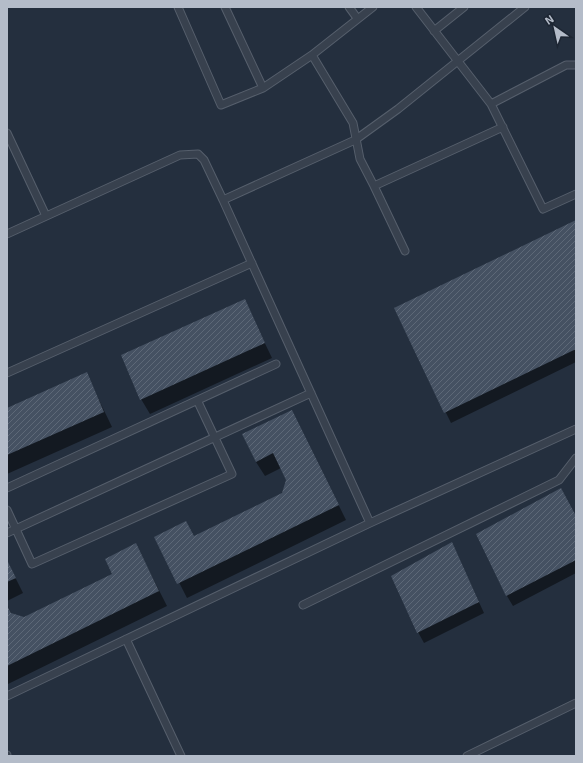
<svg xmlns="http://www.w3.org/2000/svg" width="583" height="763" viewBox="0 0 583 763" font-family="'Exo 2',sans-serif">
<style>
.shadow{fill:#0007}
.building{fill:url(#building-hatch)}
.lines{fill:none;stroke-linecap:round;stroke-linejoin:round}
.lane-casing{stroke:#565f6c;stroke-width:9}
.lane{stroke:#38414e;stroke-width:7}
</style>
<defs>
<pattern id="building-hatch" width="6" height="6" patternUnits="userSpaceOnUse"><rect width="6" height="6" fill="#455162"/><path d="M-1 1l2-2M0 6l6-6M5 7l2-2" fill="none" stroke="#5d6877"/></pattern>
</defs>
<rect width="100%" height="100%" fill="#242f3e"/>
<!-- shadow -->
<path class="shadow" d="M576,221V362L451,423L395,309Z
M244,300L272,358L150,414L141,399Z
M86,373L112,427L7,474V409Z
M292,411L346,520L187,598L156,537H194L282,494L287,480L281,468L265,476L256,462Z
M576,517V573L513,606L507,596Z
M452,544L484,613L424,643L418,632Z
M136,545L167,606L8,684L7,604L12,615L24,618L113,575Z
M7,561L23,593L7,601Z"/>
<!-- building -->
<path class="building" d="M576,220V349L444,413L394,308Z
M245,299L265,343L140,400L121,355Z
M87,372L104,412L7,455V408Z
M292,410L339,505L177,584L154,537L186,521L194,536L282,493L286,480L273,453L256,462L242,434Z
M561,488L576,516V560L506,596L476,534Z
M452,542L479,602L417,633L391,576Z
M136,543L159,591L7,666V605L11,613L24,617L112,574L105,559Z
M7,560L16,578L7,582Z"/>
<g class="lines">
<!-- lane casing -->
<g class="lane-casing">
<path id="lane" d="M178,7L221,105L263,88L225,7
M349,7L357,18
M373,7L312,55L353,123L360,159L374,186L503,127
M416,7L491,104L543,209L576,194
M434,31L464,7
M263,88L312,55
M491,104L566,65H576
M7,133L46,216
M374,186L405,251
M223,200L370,523
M7,234L180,155L198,154L204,160L223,200L355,140L398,109L525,7
M7,373L252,263
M7,488L276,364
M7,510L32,564L232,474L198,402
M7,533L311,393
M303,605L559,480L576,458
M126,639L181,756
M7,696L370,523L576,429
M7,755V756
M467,756L576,703"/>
</g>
<!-- lane -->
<use href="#lane" class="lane"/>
</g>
<!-- border -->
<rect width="583" height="763" fill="none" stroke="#b4bcc9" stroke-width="16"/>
<!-- north arrow -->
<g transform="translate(555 28) rotate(326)" stroke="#1d2633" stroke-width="3" paint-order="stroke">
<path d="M0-3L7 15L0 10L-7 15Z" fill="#b4bcc9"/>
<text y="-6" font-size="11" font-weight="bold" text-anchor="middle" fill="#b4bcc9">N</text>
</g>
</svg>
